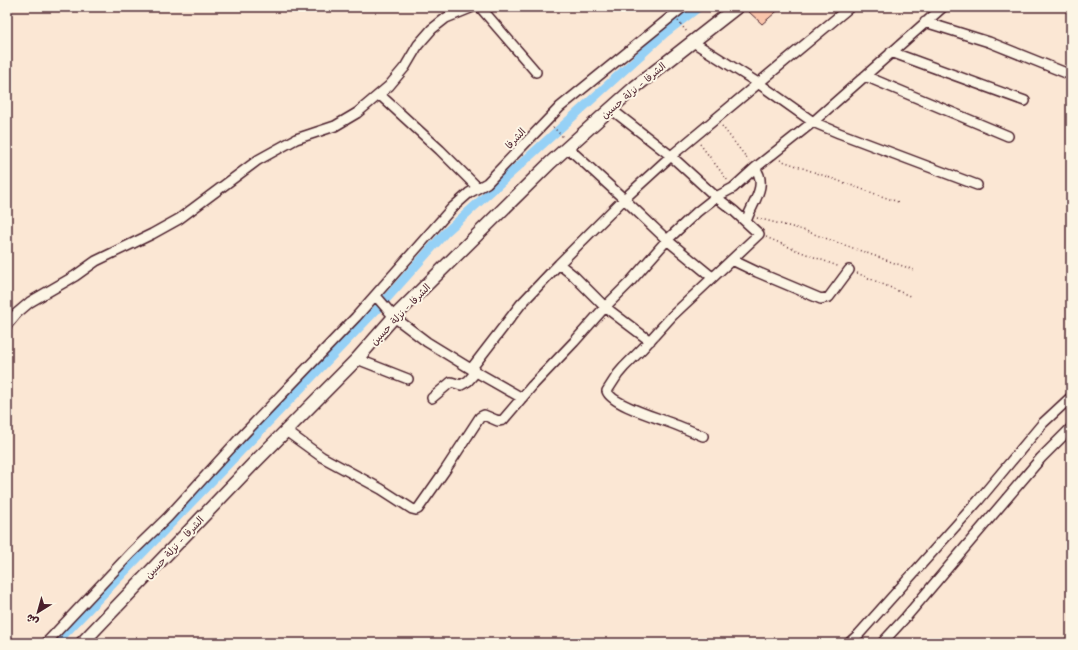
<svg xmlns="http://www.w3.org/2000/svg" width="1078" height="650" viewBox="0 0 1078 650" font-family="Kalam,'Playpen Sans Arabic',sans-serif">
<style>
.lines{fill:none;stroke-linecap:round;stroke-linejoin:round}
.canal{stroke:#96d1f6;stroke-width:9}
.building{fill:#fac5ab;stroke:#4a1f2b}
.street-casing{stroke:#4a1f2b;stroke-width:12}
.secondary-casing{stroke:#4a1f2b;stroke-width:15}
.path{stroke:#4a1f2b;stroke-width:1.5;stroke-dasharray:1 3;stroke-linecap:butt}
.street{stroke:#fcf5e5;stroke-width:9}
.secondary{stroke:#fcf5e5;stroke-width:12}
.labels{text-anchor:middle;stroke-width:4;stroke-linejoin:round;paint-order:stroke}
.street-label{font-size:10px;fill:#4a1f2b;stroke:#fcf5e5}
</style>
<rect width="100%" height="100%" fill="#fbe7d4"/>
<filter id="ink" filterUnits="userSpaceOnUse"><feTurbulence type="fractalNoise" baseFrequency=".025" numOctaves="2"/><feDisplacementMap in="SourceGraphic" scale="8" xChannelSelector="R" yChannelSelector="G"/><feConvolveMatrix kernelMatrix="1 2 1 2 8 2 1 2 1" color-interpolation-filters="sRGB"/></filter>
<g filter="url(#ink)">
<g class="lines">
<!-- canal -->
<path class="canal" d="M56,643L380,306L445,233L665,33L699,7"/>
</g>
<!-- building -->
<path class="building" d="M752,7H782L762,24L748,11Z"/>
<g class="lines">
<!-- street casing -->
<g class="street-casing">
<path id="street" d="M480,7L536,72
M925,22L989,42L1071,75
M693,42L758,83L813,122L839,133L977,185
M891,52L1025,101
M865,76L1008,136
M380,95L440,150L478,188
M611,109L671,156L716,197L734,211L759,234L672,316L643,348L624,367L618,374L607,391C611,404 655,417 668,422C679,426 691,431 703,436
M567,147L624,199L667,240L712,277
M746,222C751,204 769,186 755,168
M732,260L757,272L821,299L829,297L849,270
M559,264L574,276L605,307L650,341
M376,296L394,317L427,342L471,369L522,398
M7,325L17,313L30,302L75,276L96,261L152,234L179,219L258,160L296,139L335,126L357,113L389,86L405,67L418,45L432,29L446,18L473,7
M357,359L408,379
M471,369L521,304L559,264L624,199L671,156L850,7
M432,398L451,382L461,385L468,381L476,372
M286,431L322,457L381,489L412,509L416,510L418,509L446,469L480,417L484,415L498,421L503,420L532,386L574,342L605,307L630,282L667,240L697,212L716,197L733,188L755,168L813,122L943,7
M46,643L131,553L168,517L240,438L356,317L452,208L469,193L487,183L560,107L683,7
M849,643L859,634L978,501L1043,423L1071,397
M882,643L906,617L1041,458L1071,428"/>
</g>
<!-- secondary casing -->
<g class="secondary-casing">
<path id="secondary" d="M82,643L254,463L357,359L394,317L550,163L635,87L737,7"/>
</g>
<!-- path -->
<path class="path" d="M678,21L687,32
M722,126L749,161
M553,127L563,137
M700,144L728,181
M780,160L898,202
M757,218L800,229L914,270
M766,237L796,250L840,267
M857,273L912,297"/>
<!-- street -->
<use href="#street" class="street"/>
<!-- secondary -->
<use href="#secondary" class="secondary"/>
</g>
</g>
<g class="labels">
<!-- street labels -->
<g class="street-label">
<text transform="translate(633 90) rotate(-40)" y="4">الشرفا - نزلة حسين</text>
<text transform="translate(515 138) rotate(-47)" y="4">الشرفا</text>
<text transform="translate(400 314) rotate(-46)" y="4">الشرفا - نزلة حسين</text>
<text transform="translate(174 547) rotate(-47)" y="4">الشرفا - نزلة حسين</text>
</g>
</g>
<!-- margin -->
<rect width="1078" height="650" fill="none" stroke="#fcf5e5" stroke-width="24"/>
<rect x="12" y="12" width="1054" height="626" fill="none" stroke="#4a1f2b" stroke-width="1.5" filter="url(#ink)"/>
<!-- north arrow -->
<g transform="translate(38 612) rotate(217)" stroke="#fcf5e5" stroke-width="3" paint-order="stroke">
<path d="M0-3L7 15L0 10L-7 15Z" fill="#4a1f2b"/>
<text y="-6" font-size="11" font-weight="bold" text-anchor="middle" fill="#4a1f2b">ش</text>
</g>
</svg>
